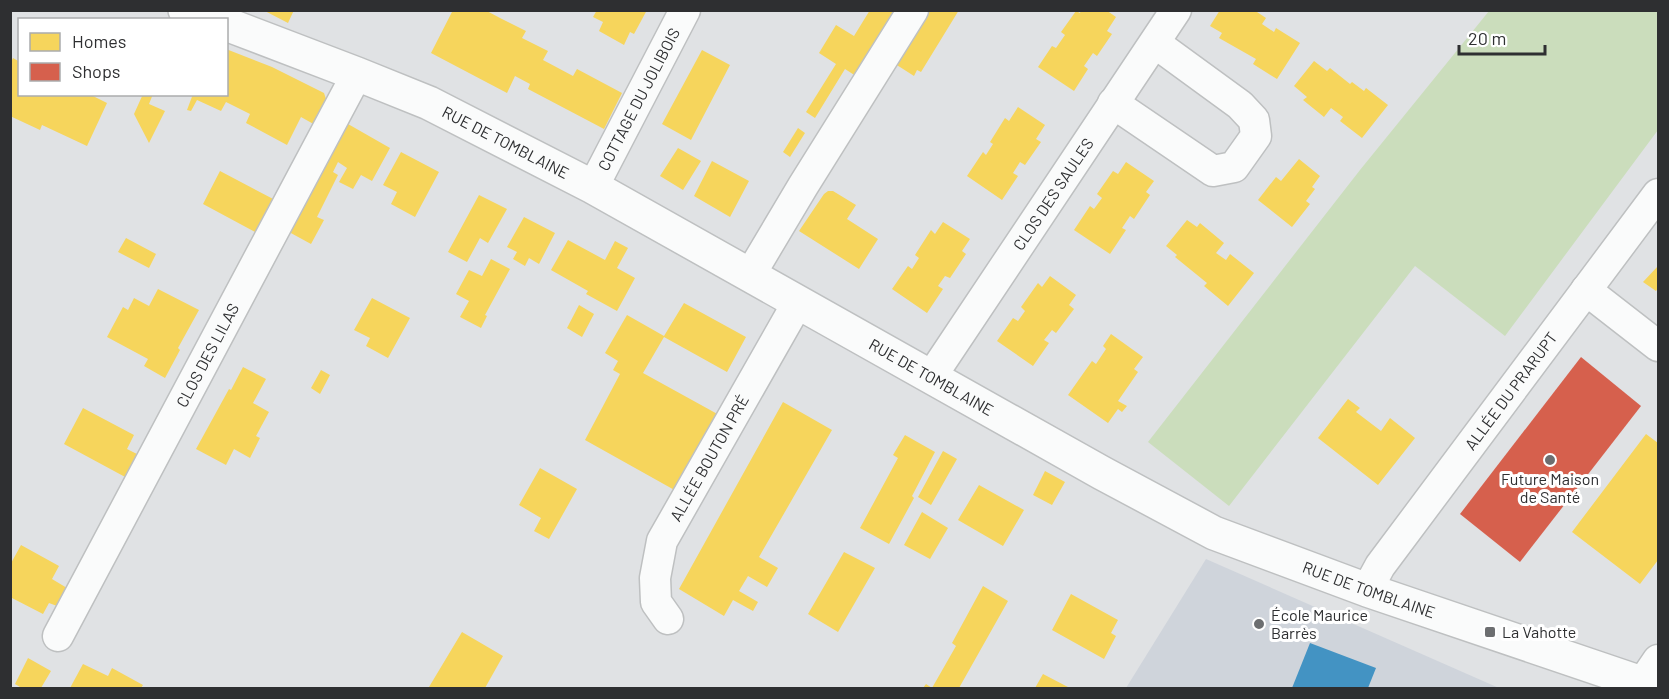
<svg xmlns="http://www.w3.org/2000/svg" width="1669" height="699" viewBox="0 0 1669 699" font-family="Barlow,sans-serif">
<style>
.built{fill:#cfd4db}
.green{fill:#cbddbc}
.homes{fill:#f6d55c}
.shops{fill:#d6604d}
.schools{fill:#4393c3}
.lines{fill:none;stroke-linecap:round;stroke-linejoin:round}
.minor-casing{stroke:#bec0c1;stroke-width:33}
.major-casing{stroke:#bec0c1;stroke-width:36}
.minor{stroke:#fafbfb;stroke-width:30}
.major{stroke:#fafbfb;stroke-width:33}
.poi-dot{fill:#6c6e70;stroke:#fff;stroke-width:2}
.labels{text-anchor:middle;stroke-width:6;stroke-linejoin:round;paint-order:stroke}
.street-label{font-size:16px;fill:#2e2f31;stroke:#fff}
.poi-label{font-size:16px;fill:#2e2f31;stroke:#fff;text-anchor:start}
</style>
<rect width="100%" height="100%" fill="#e0e2e4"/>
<!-- built -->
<path class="built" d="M1206,559L1499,688H1126Z"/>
<!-- green -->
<path class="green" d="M1489,11H1658V130L1505,336L1415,266L1229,506L1148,442L1360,170Z"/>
<!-- homes -->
<path class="homes" d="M263,10H294L288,23Z
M453,10H485L500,18L526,31L522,38L548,51L543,60L573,76L577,69L622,93L604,129L528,89L530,84L515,76L507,93L431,53Z
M597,10H647L634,34L630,32L624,45L599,31L603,22L593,17Z
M870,10H905L862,80L845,69L815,118L806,112L836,64L819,53L836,25L854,36Z
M920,10H959L921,72L917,70L914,76L889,60Z
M1081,10H1106L1116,17L1107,31L1112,34L1097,56L1093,53L1084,66L1088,69L1074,91L1038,67L1052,46L1056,48L1065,35L1061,32L1076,11L1080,13Z
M1220,10H1254L1266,18L1262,24L1274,32L1276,28L1300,43L1277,79L1253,64L1256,59L1219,38L1222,33L1210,26Z
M226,49L272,67L324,93L328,105L317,126L301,117L287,145L246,123L250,114L226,102L221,111L197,100L191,111L187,110L193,94H226Z
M702,50L730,65L691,140L662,124Z
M13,58L20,62V94H89L107,103L87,146L42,125L40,130L10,116V59L12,60Z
M1314,61L1327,71L1330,68L1350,84L1352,82L1364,91L1366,88L1388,105L1362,138L1340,121L1343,117L1331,108L1324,117L1303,100L1307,97L1294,86Z
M143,94H153L149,104L165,111L149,143L134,114Z
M1018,107L1045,125L1036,139L1041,142L1025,165L1020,162L1013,173L1018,176L1002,200L967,176L983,152L986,155L993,144L990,142L1005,118L1009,121Z
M348,124L390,148L372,181L361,175L353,189L339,182L347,168L338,162L333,172L338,175L317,217L324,220L311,244L289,232Z
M798,128L805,133L790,157L783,152Z
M678,148L701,161L683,190L660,176Z
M401,152L439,172L415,217L391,204L397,192L383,185Z
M1299,159L1320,176L1312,187L1315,189L1306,201L1310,204L1292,227L1258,200L1276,177L1281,181Z
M712,161L749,181L730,217L694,196Z
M1126,162L1154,181L1146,192L1150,195L1134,219L1130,216L1122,228L1126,230L1110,254L1074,230L1090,206L1094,209L1102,198L1097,194L1113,171L1118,174Z
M220,171L277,201L259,234L203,204Z
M828,191H833L856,205L847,219L878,239L859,269L799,231L824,194Z
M479,195L507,209L488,243L480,238L467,262L448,252Z
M524,217L555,233L539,264L529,258L525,266L513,259L517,252L507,247Z
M1187,220L1197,227L1200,223L1224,243L1216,253L1226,260L1230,254L1254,273L1228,306L1204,286L1207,283L1175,257L1177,255L1166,246Z
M943,222L970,239L962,251L966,254L950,278L945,276L938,286L943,289L927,313L892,289L908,266L912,269L919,258L915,255L931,230L935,234Z
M126,238L156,254L149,268L118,252Z
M568,240L605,260L615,241L628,248L617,268L635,278L617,311L586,294L588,291L551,270Z
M491,259L510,269L485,315L487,316L481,328L460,317L469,301L456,294L469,270L482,276Z
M1658,266V288L1656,291L1643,282Z
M1050,276L1076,295L1069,305L1074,309L1056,333L1052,330L1044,340L1049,343L1033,366L997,341L1013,318L1018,321L1025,311L1021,307L1038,283L1042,287Z
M158,289L199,310L178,348L180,350L165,378L144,366L148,359L107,337L123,307L128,310L134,298L149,306Z
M372,298L410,318L388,358L366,346L370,338L354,330Z
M684,303L746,337L727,372L664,337L643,373L721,416L678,492L585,440L620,374L613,370L618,361L605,353L627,315L664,336Z
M579,305L594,314L582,337L567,328Z
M1111,334L1143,357L1134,369L1138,372L1118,401L1127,406L1122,412L1118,409L1108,423L1068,395L1092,361L1096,364L1106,349L1103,346Z
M243,367L266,379L253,403L269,412L256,436L260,438L250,458L234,449L226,465L196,449L229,389L231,390Z
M321,370L330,375L320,394L311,388Z
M1348,399L1360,408L1356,412L1381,431L1390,418L1415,438L1378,485L1318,438Z
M783,402L832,430L759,557L778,568L767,587L748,576L739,591L758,602L753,611L733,600L724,616L679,589Z
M83,408L134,435L127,449L139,455L127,478L64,444Z
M1646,434L1658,443V560L1640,584L1572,532Z
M905,435L935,452L912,496L914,498L889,544L860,528L898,458L893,455Z
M943,451L957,459L931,505L918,497Z
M540,468L577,489L549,539L534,531L541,518L519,505Z
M1045,471L1065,482L1052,505L1033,495Z
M979,485L1024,510L1003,546L958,520Z
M922,512L948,528L930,559L904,545Z
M21,545L59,566L52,579L67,588L57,606L49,603L43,614L10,597V565Z
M844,552L875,568L838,632L808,614Z
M983,586L1008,601L959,688H923L926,684L932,688L956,646L952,643Z
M1071,594L1118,620L1111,633L1116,636L1104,659L1052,630Z
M462,632L503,656L485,688H432L429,687Z
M28,658L51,671L41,688H19L20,687L15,684Z
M83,664L108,676L112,668L143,685L141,688H70Z
M1043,674L1066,686L1070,688H1035Z"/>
<!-- shops -->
<path class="shops" d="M1581,357L1641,406L1520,562L1460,514Z"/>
<!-- schools -->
<path class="schools" d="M1310,643L1376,668L1368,688H1292Z"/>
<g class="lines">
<!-- minor casing -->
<g class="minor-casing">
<g id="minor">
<path d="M1113,103L1213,171L1234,167L1256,136L1254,120L1240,105L1155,43"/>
<path id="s1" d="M593,187L685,10"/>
<path d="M750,275L803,186L913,10"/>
<path d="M1586,290L1658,346"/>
<path id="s2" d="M931,377L1176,10"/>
<path id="s3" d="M1367,590L1380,566L1658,194"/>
<path id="s4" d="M668,619L656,602L655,578L662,541L798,302"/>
<path id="s5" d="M58,636L357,74"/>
<path d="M1639,688L1658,660"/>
</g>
</g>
<!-- major casing -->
<g class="major-casing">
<g id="major">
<path d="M185,10L213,20"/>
<path id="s6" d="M226,24L357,74L429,103L593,187L1102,473L1214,533L1367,590L1656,688"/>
</g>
</g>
<!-- minor -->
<use href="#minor" class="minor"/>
<!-- major -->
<use href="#major" class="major"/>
</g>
<!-- markers -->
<g class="poi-dot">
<circle cx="1550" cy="460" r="6"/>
<circle cx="1259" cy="624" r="6"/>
<rect x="1484" y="626" width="12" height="12" rx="3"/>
</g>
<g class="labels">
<!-- street labels -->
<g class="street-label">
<text dy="6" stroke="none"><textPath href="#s1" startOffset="99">COTTAGE DU JOLIBOIS</textPath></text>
<text dy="6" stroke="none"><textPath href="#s6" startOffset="304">RUE DE TOMBLAINE</textPath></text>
<text dy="6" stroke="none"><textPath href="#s2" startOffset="220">CLOS DES SAULES</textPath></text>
<text dy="6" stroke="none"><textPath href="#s5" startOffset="318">CLOS DES LILAS</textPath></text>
<text dy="6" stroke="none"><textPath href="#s6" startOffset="790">RUE DE TOMBLAINE</textPath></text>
<text dy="6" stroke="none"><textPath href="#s3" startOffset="246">ALLÉE DU PRARUPT</textPath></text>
<text dy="6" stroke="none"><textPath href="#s4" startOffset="178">ALLÉE BOUTON PRÉ</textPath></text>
<text dy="6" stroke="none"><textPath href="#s6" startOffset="1278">RUE DE TOMBLAINE</textPath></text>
</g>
<!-- poi labels -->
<g class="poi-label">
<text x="1550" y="485" text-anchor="middle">Future Maison<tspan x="1550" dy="18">de Santé</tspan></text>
<text x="1271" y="621">École Maurice<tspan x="1271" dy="18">Barrès</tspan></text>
<text x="1502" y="638">La Vahotte</text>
</g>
</g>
<!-- border -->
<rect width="1669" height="699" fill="none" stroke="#2e2f31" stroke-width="24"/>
<!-- legend -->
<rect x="18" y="18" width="210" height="78" fill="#ffffff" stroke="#abacad" stroke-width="1.5"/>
<rect x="30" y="33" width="30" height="18" fill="#f6d55c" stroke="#abacad" stroke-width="1.5"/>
<text x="72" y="48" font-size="18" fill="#2e2f31">Homes</text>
<rect x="30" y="63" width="30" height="18" fill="#d6604d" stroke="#abacad" stroke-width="1.5"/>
<text x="72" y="78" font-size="18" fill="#2e2f31">Shops</text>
<!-- scale -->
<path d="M1459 45v9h86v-9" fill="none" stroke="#2e2f31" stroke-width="3"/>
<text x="1468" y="45" font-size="18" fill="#2e2f31" stroke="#ffffff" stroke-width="4.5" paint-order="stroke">20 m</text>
</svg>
